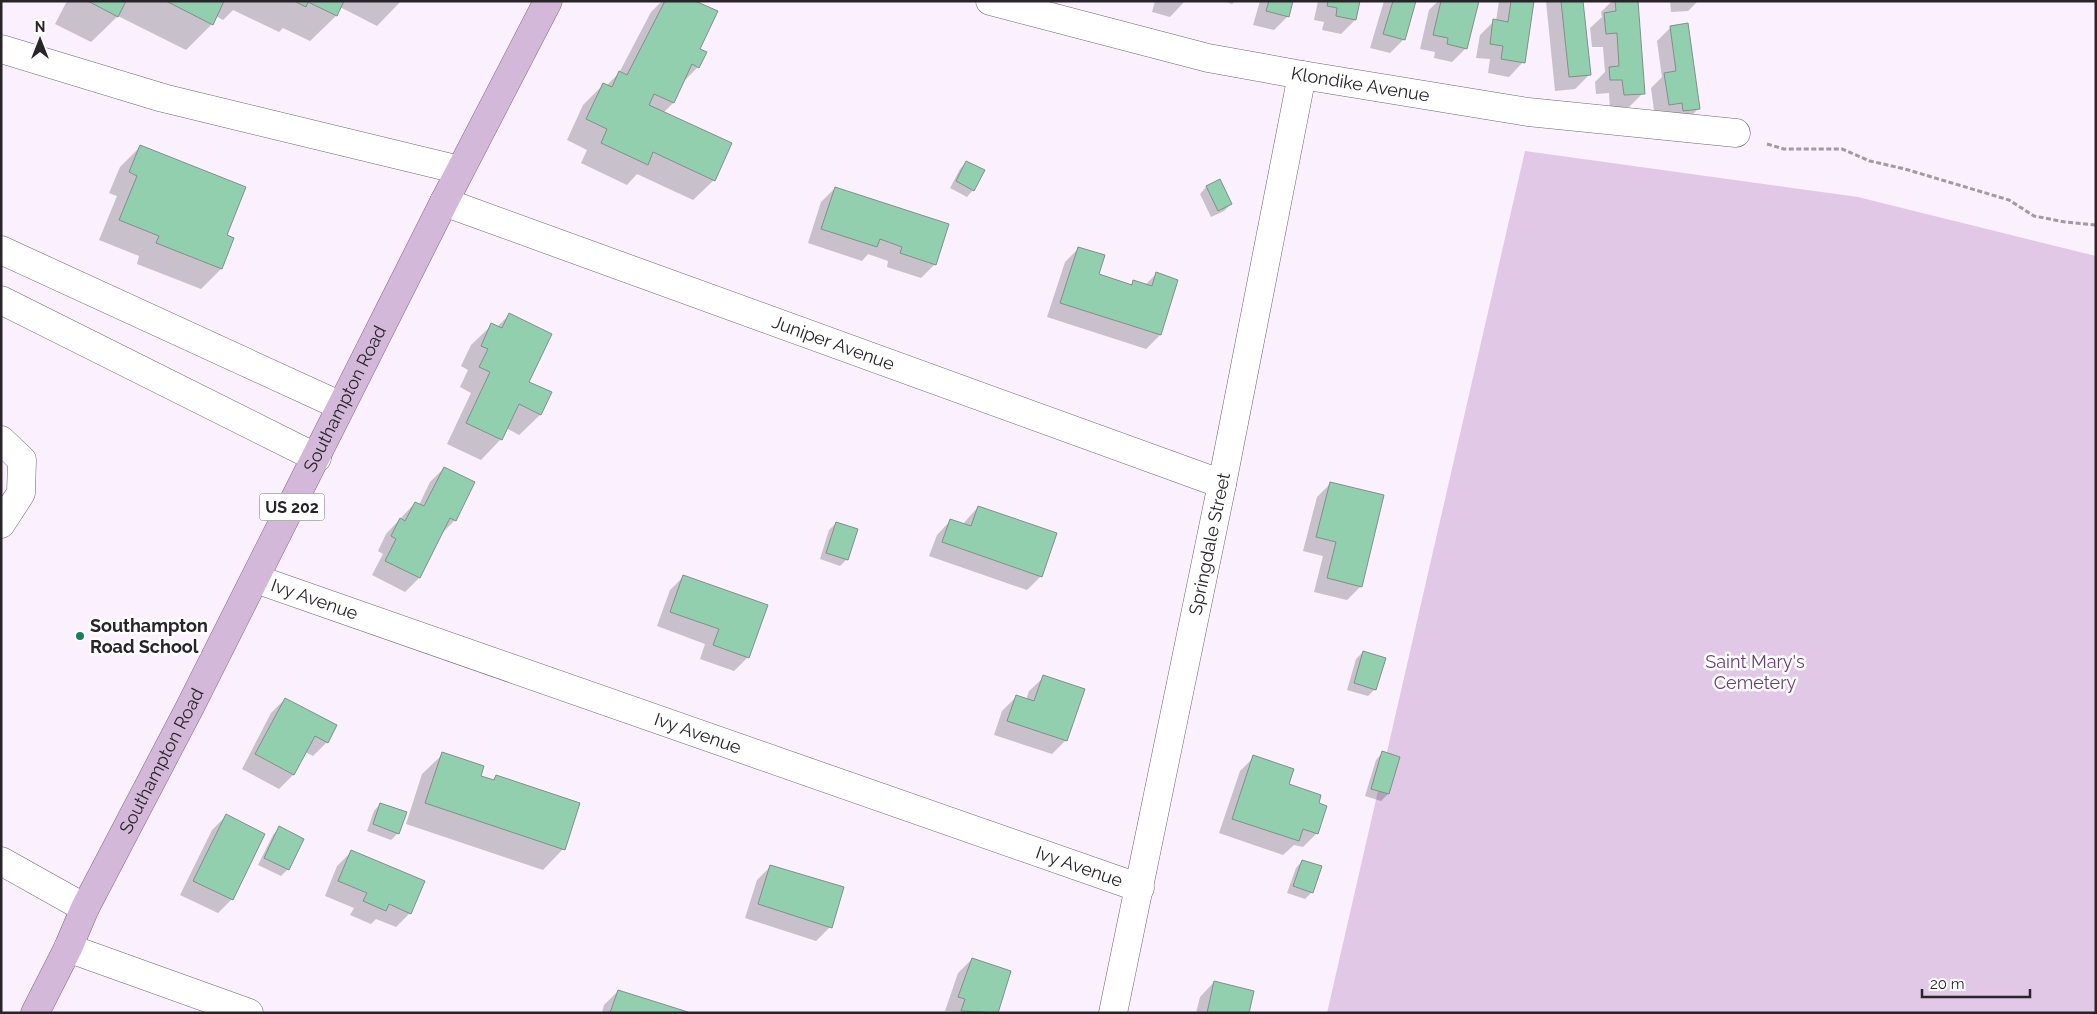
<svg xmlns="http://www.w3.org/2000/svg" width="2097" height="1014" viewBox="0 0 2097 1014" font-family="Raleway,sans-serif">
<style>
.green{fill:#e1c8e6}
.shadow{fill:#0003}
.building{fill:#92cfaf;stroke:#828f88}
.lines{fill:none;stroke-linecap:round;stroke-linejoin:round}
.minor-casing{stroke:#6e6570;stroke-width:29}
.major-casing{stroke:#84658a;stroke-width:29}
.path{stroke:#a199a3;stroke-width:3;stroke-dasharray:5 2.5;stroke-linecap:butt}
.minor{stroke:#fff;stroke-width:28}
.major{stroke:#d3b8d9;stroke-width:28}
.poi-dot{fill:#1c7e56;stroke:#fff;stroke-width:2}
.labels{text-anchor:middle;stroke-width:5;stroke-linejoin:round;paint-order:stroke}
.shield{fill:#fff;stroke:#686669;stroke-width:1}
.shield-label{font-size:16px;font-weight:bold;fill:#282429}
.street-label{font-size:18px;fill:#282429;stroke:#fff}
.poi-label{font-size:18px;font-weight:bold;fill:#282429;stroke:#fff;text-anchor:start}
.park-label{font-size:18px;fill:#6c3c76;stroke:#fff}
</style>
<rect width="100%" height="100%" fill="#fbf0fd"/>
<!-- green -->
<path class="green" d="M1525,151L1858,197L2096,256V1013H1327Z"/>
<!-- shadow -->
<path class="shadow" d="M67,1H401L377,26L340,7L336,16L310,41L283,28L279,32L233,10L223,20L216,16L212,24L186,50L118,16L91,42L55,24Z
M662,1H692L699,50L698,67L682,83L673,103L663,113L714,180L693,200L637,174L627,185L581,163L587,150L567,140L583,105L604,84L606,86L619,73L651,12Z
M1155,1H1185L1170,17L1152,12Z
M1223,1H1235L1232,4Z
M1260,1H1291L1288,16L1274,30L1253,25Z
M1318,1H1359L1355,20L1341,34L1322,30L1324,22L1314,20Z
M1384,1H1415L1404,39L1390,53L1370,48Z
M1438,1H1477L1466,48L1452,62L1434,58L1435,52L1420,49L1429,10Z
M1499,1H1532L1523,62L1509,77L1488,73L1490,59L1476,58L1480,35L1494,21H1496Z
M1546,1H1582L1589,75L1575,89L1555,91Z
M1612,1H1636L1643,93L1629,107L1610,109L1609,93L1596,94L1595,82L1605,72L1603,47H1592L1590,28L1602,17L1601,12Z
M1670,1H1698L1688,11L1671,12Z
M1671,27L1699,108L1685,122L1655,118L1651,88L1662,77L1657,41Z
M141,146L225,236L232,239L221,269L201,289L137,264L139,256L99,240L117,196L109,193L120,167Z
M967,162L973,190L967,197L950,188L960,169Z
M1220,181L1231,204L1224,211L1211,217L1200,194L1206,187Z
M835,188L935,264L921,278L887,267L888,261L868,254L862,261L808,243L821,202Z
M1079,248L1097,275L1129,286L1133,282L1145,285L1156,274L1177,280L1160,335L1146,349L1047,317L1065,262Z
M509,315L527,382L550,393L540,415L519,435L506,428L501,439L481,460L447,444L471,393L460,387L468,370L461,366L471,345L492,325L497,327Z
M444,468L455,520L441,534L419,578L405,592L372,575L383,554L378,551L386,534L415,503L419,505L430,482Z
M1331,483L1361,586L1347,600L1314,592L1323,556L1303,551L1317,497Z
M978,507L1041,576L1027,590L929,556L937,535L951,520L963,524Z
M836,523L847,559L840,566L820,559L829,530Z
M684,576L748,657L734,671L700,659L705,644L657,626L670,590Z
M1363,652L1375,689L1368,696L1347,690L1356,659Z
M1044,677L1066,740L1052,754L994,735L1002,711L1016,697L1026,700L1029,691Z
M285,699L327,742L313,756L305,752L293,775L279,789L242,769L271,713Z
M1382,753L1399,758L1388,794L1381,801L1365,796L1376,760Z
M443,754L479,777L492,781L496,776L563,849L543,870L406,824L422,774Z
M1254,757L1287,785L1317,804V833L1303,847L1294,845L1283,855L1219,833L1240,771Z
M380,804L398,833L391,840L367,831L374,811Z
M226,816L232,899L218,913L180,895L212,830Z
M279,828L288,869L281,876L258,865L273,835Z
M351,852L410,913L396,927L376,919L371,924L350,915L354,908L325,896L337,866Z
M1302,861L1312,892L1305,899L1287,893L1296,868Z
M771,866L830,927L816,941L745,918L757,880Z
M972,959L996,1013L945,1011L958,973Z
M1214,982L1248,1013H1196L1200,997Z
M618,991L685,1013H602L604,1005Z"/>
<!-- building -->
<path class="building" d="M88,1H126L118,17Z
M166,1H224L213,25Z
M294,1H344L337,16L308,2L306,7Z
M665,1H695L718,11L700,49L707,52L699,68L692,64L674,103L654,94L649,105L732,143L715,181L653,152L648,165L601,143L607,129L586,119L603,83L612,87L619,71L627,75Z
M1269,1H1293L1289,17L1266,11Z
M1328,1H1360L1356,20L1336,16L1337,8L1327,6Z
M1393,1H1416L1405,40L1383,34Z
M1441,1H1479L1467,49L1447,44L1448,38L1433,35Z
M1511,1H1534L1525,63L1501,59L1503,46L1490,44L1493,19L1508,22Z
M1561,1H1583L1591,75L1569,77Z
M1615,1H1638L1645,94L1624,95L1622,80H1610L1609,67L1619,66L1617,33L1606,34L1604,13L1616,11Z
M1688,23L1700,109L1683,111L1682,103L1669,105L1664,73L1676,71L1670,26Z
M140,145L246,187L227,235L234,238L222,269L156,243L159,236L119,220L137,176L129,172Z
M966,161L985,170L974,191L956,181Z
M1220,179L1232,204L1218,211L1206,186Z
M835,187L949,224L936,265L900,253L902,247L880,239L877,247L821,229Z
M1078,247L1105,255L1099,274L1132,285L1133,280L1152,286L1156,272L1178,280L1161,335L1060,303Z
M509,313L552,334L529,382L552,392L541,415L519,404L502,440L466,423L490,372L479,367L488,349L481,346L491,323L502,328Z
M444,467L475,482L456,521L450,518L420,578L385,561L396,539L391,536L400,518L405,521L415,502L424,506Z
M1330,482L1384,495L1362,587L1327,578L1336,542L1316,537Z
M978,506L1057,533L1042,577L942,542L950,519L971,526Z
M836,522L858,529L848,560L826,553Z
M683,575L768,605L749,658L713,645L719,629L670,612Z
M1363,651L1386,658L1376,690L1354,683Z
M1043,675L1085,689L1067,741L1007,721L1016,695L1034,701Z
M285,698L337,725L328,743L315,736L294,775L255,754Z
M1382,751L1400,757L1389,794L1371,789Z
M442,752L484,766L481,776L494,780L496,775L580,803L565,850L425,803Z
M1253,755L1294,769L1289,784L1321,795L1319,803L1327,806L1318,834L1303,829L1299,841L1232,819Z
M380,803L407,812L399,834L373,824Z
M226,814L265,834L233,900L193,881Z
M279,826L304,839L289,870L264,858Z
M351,850L425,881L411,914L389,904L386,911L363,901L367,893L338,881Z
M1302,860L1322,866L1313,893L1293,886Z
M770,865L844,887L832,928L758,904Z
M972,958L1011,971L998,1013L961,1011L965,999L958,997Z
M1214,981L1254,991L1249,1013H1207Z
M618,990L688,1012V1013H610Z"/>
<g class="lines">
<!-- minor casing -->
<g class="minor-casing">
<g id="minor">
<path id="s1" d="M990,1L1208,58L1302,75L1528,112L1736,133"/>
<path d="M1,49L163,98L460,170"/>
<path id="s2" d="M444,202L1222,484"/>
<path d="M1,250L341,406"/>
<path d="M1,300L317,458"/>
<path d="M1,440L22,460L21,493L1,524"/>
<path id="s3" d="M256,579L1140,888"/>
<path d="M1,861L85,908"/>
<path d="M68,948L249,1013"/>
<path id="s4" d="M1113,1013L1222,484L1302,75"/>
</g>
</g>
<!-- major casing -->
<g class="major-casing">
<g id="major">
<path id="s5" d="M35,1013L68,948L85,908L190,707L444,202L548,1"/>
</g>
</g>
<!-- path -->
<path class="path" d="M1767,144L1784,149H1842L1870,161L1905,169L2009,200L2034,216L2065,222L2096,225"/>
<!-- minor -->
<use href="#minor" class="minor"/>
<!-- major -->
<use href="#major" class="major"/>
</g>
<!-- markers -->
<circle class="poi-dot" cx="80" cy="636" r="5"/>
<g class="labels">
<!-- shield labels -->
<rect class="shield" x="259.5" y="493.5" width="65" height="27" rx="4"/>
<g class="shield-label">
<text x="292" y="513">US 202</text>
</g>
<!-- street labels -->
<g class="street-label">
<text dy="6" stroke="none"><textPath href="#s1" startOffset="380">Klondike Avenue</textPath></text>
<text dy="6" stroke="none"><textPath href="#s2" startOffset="414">Juniper Avenue</textPath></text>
<text dy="6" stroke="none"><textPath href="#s5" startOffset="688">Southampton Road</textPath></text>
<text dy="6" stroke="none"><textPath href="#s4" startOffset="479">Springdale Street</textPath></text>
<text dy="6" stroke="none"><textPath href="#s3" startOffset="62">Ivy Avenue</textPath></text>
<text dy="6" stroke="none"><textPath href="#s3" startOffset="468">Ivy Avenue</textPath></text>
<text dy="6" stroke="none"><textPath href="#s5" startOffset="282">Southampton Road</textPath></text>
<text dy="6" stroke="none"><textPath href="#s3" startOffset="872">Ivy Avenue</textPath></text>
</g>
<!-- poi labels -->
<g class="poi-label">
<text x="90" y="632">Southampton<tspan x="90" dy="21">Road School</tspan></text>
</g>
<!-- park labels -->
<g class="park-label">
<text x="1755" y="668">Saint Mary's<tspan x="1755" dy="21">Cemetery</tspan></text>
</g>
</g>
<!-- border -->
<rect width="2097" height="1014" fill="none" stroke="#282429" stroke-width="5"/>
<!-- north arrow -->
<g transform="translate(40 40)" stroke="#ffffff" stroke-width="4" paint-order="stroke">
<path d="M0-4L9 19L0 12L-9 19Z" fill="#282429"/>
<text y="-8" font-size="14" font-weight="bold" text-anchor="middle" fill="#282429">N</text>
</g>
<!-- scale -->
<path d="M1922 989v8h108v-8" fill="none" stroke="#282429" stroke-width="2.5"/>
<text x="1930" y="989" font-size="15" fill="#282429" stroke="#ffffff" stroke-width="4" paint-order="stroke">20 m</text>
</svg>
